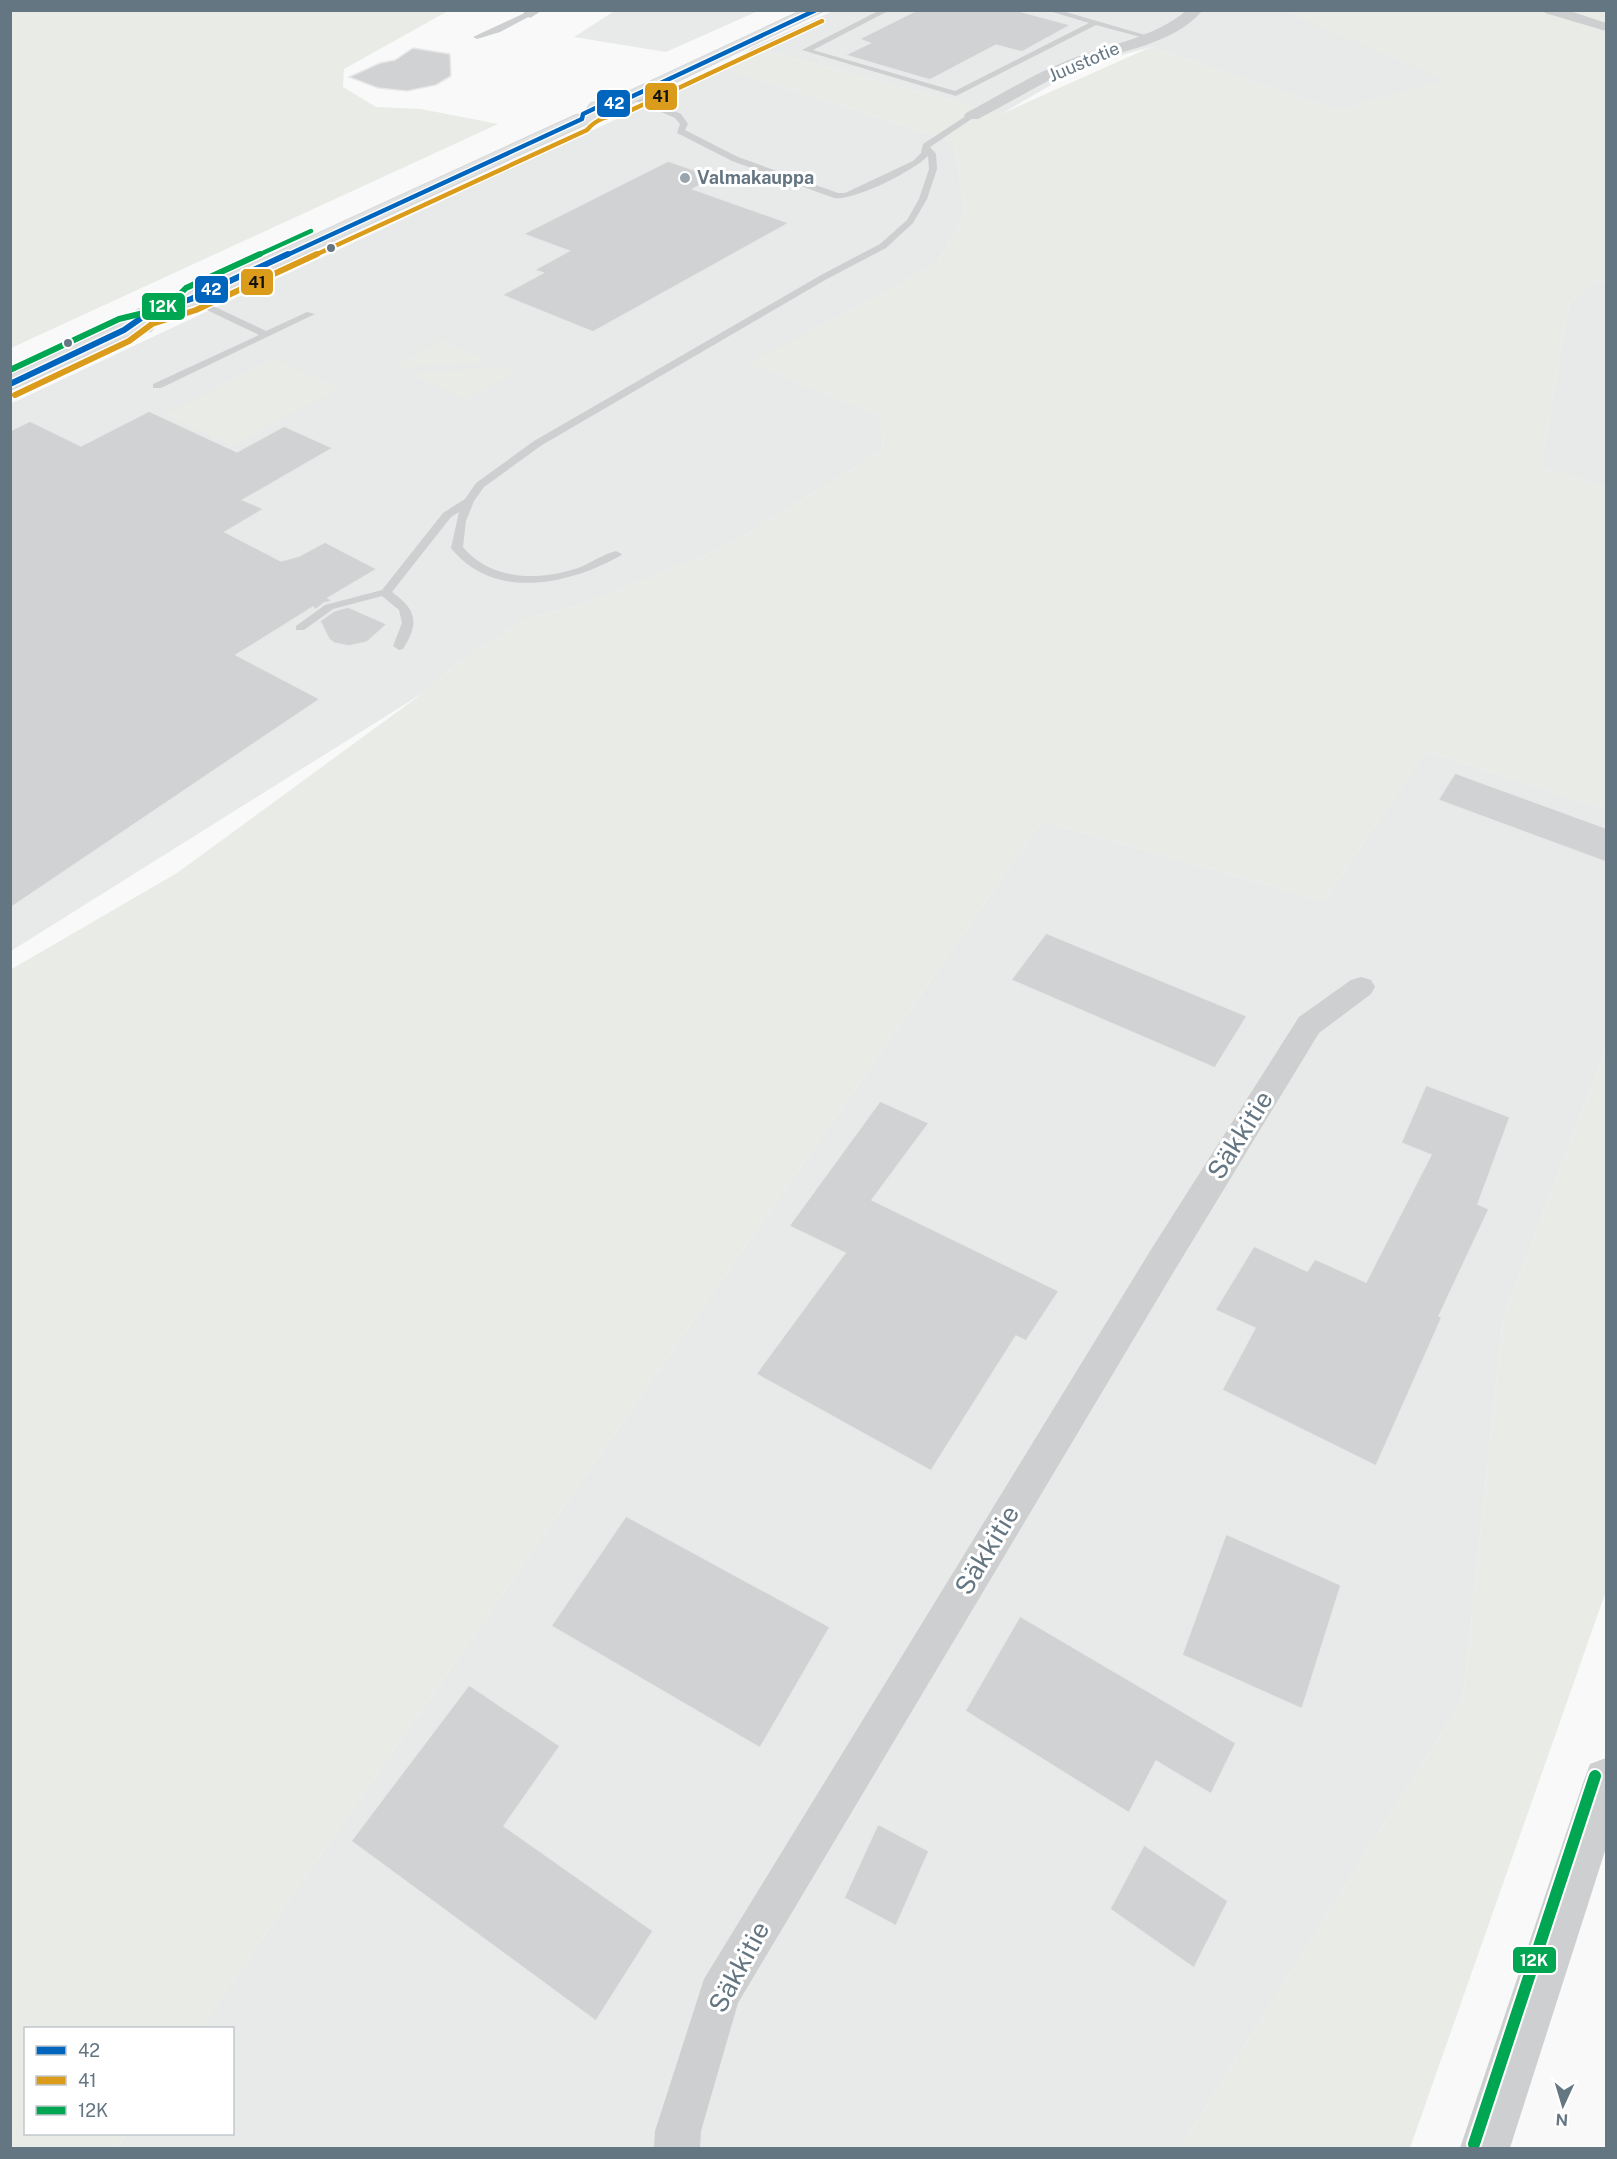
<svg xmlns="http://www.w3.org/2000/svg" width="1617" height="2159" viewBox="0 0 1617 2159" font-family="'Public Sans',sans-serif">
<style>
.built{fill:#e8e9e9}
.green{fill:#e8ebe6}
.building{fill:#d0d2d3;stroke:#e8e8e8;stroke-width:1.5}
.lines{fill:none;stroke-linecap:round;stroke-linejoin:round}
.secondary-casing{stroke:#d5d6d7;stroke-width:2}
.service{fill:#cecfd0;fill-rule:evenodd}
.minor{fill:#cecfd0;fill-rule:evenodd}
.tertiary{fill:#cecfd0;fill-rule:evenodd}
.secondary{fill:#e1e2e2;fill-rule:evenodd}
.bus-1-far1-casing{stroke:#fff;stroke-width:7}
.bus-1-casing{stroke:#fff;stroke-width:9}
.bus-2-far1-casing{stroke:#fff;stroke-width:7}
.bus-2-casing{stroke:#fff;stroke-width:9}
.bus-3-far2-casing{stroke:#fff;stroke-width:7}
.bus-3-far1-casing{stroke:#fff;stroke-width:9}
.bus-3-casing{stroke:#fff;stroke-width:16}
.bus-1-far1{stroke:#0065bd;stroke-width:4.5}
.bus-1{stroke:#0065bd;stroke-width:6}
.bus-2-far1{stroke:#da9c1a;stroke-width:4.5}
.bus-2{stroke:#da9c1a;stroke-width:6}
.bus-3-far2{stroke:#00a651;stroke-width:4.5}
.bus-3-far1{stroke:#00a651;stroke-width:6}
.bus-3{stroke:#00a651;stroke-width:12}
.poi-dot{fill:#99a4ac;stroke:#fff;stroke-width:2}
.bus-dot{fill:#657683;stroke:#fff;stroke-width:2}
.labels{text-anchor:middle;stroke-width:6;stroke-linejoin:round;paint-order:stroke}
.far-street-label{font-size:18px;fill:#657683;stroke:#fff}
.far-poi-label{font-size:18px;font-weight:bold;fill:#657683;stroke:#fff;text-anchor:start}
.near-street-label{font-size:26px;fill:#657683;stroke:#fff}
.line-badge{stroke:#fff;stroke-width:2}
.badge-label{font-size:16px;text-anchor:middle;font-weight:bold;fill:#fff}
.pale-badge-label{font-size:16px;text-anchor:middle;font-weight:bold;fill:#111}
</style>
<rect width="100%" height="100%" fill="#f9f9f9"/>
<!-- built -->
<path class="built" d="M616,10H758V11L666,52L574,37Z
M1282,10L1446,80L1337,111L1151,47L1104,60L1065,77L1001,114L753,47L833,11Z
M725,68L954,142L965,213L937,264L751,363L881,416L883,450L725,547L587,603L525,619L457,664L423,693L11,951L10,404Z
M1595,281L1606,283V488L1541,467L1569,303Z
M1426,751L1606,809V1049L1503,1318L1463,1699L1180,2148H117L127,2134H232V2028H200L1042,821L1324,901Z"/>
<!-- green -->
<path class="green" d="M10,11H448L344,69L343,87L376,107L421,109L498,124L11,348Z
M1282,11H1606V283L1595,281L1569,303L1541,467L1606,488V809L1426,751L1324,901L1042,821L200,2028H26V2134H127L117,2148H11L10,970L177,873L423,693L457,664L525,619L587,603L725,547L883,450L881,416L750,363L937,264L965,213L954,142L725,68L753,47L1001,114L1151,47L1337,111L1445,80Z
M451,336L456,337L446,343L490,362L390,368Z
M273,358L339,388L232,446L165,414Z
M507,367L518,372L466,400L406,373Z
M1606,1049V1591L1410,2148H1180L1463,1699L1503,1318Z"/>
<!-- building -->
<path class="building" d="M917,10H1015L1071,25L1022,52L996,45L930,80L845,55L870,43L859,39Z
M413,48L450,54L451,76L436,85L407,91L378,88L349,77L380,63L395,60Z
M668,161L715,177L693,189L789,223L593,332L502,295L543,273L534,270L569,251L523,234Z
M149,411L237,452L284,426L333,448L243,500L264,509L225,532L281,561L299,556L325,542L377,569L328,598L333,601L324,603L315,610L313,607L236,655L320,699L10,908V431L30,421L81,446Z
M348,607L387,624L367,642L349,646L334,643L329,639L320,621L334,611Z
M1455,773L1606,828V862L1438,800Z
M1046,933L1247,1016L1215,1068L1011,980Z
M1426,1085L1510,1117L1478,1204L1489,1209L1439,1316L1442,1317L1376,1466L1222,1390L1255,1328L1215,1310L1254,1246L1307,1271L1315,1259L1366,1282L1431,1155L1401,1143Z
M880,1101L929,1123L872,1200L1059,1291L1026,1341L1016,1336L931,1471L756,1374L845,1253L789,1226Z
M626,1516L830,1627L760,1748L551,1626Z
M1226,1534L1341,1585L1302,1709L1182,1655Z
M1020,1616L1236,1743L1211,1794L1156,1761L1129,1813L965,1711Z
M469,1685L560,1746L504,1826L653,1931L596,2021L351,1841Z
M878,1824L929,1851L896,1926L844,1898Z
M1144,1845L1228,1901L1194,1968L1110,1909Z"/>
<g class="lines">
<!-- secondary casing -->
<g class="secondary-casing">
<path id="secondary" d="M803,10H825L626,106C620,118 599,122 586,124L198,303L154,318L148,322L154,327L151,331L129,335L10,390V376L117,326L139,309L184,295L576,115L595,112L588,107L591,103L613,99Z"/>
</g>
<!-- service -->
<path class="service" d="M880,10H890L813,50L955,91L1089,23L1046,10H1059L1152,37L1148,39L1096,25L956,96L802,50Z
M527,12L534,14L500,32L477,39L473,37Z
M629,94H635L681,114L688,124L685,130L738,157L838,193H845L913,161L921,153L923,144L969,114L976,116L930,147L936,154L937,169L927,199L913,223L886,248L827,279L542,445L484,487L474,501L466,521L463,547C491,581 539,581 578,568C591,563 603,554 616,551L622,554L620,556C568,585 493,601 451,548L459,512L451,517L392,592C416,609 420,623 403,649L399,650L393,646L402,623L399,610L382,596L333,609L304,630H296V626L325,605L382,590L443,513L465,499L476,483L534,441L821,275L880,244L907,220L919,199L929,169L928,156C913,171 855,201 834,198L732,161L677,133L680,124L675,118L629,98Z
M188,297H194L266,331L307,312L315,314L161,388H153V384L259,335L188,301Z"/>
<!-- minor -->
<path class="minor" d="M526,10H543L530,18L523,14Z
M1187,10H1203C1173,46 1117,50 1077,67C1043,82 1011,102 978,119H966L964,116L966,113C1000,95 1033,74 1069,60C1108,44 1153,39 1187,10Z
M1543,10H1567L1606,23V31L1545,13Z
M1361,977L1371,980L1375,987L1371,994L1319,1033L1176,1268L738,2003L701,2131L700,2148H654L655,2131L704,1979L1152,1248L1299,1017L1351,980Z"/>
<!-- tertiary -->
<path class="tertiary" d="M1606,1758V1848L1510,2148H1460L1584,1780L1590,1764Z"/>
<!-- secondary -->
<use href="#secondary" class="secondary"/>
<!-- bus-1-far1 casing -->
<g class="bus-1-far1-casing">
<path id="bus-1-far1" d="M285,256L582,119L583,114L604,104L618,103L816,10"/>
</g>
<!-- bus-1 casing -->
<g class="bus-1-casing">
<path id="bus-1" d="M10,384L124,330L147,314L191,299L288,254"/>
</g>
<!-- bus-2-far1 casing -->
<g class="bus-2-far1-casing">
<path id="bus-2-far1" d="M313,256L587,130C597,118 608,116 623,114L822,21"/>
</g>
<!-- bus-2 casing -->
<g class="bus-2-casing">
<path id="bus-2" d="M15,395L129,341L152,324L196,310L317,254"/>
</g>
<!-- bus-3-far2 casing -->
<g class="bus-3-far2-casing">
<path id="bus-3-far2" d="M256,256L311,231"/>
</g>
<!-- bus-3-far1 casing -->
<g class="bus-3-far1-casing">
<path id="bus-3-far1" d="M10,370L119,319L156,310L172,302L186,288L260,254"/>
</g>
<!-- bus-3 casing -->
<g class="bus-3-casing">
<path id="bus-3" d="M1474,2144L1595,1776"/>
</g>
<!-- bus-1-far1 -->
<use href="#bus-1-far1" class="bus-1-far1"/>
<!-- bus-1 -->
<use href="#bus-1" class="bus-1"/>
<!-- bus-2-far1 -->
<use href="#bus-2-far1" class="bus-2-far1"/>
<!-- bus-2 -->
<use href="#bus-2" class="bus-2"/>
<!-- bus-3-far2 -->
<use href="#bus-3-far2" class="bus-3-far2"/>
<!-- bus-3-far1 -->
<use href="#bus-3-far1" class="bus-3-far1"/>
<!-- bus-3 -->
<use href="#bus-3" class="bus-3"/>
</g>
<!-- markers -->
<circle class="poi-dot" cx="685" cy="178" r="6"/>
<g class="bus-dot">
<circle cx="331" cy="248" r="5"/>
<circle cx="68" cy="343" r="5"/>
</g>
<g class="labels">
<!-- far-street labels -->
<g class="far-street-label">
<text transform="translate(1084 62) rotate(-23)" y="6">Juustotie</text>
</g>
<!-- far-poi labels -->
<g class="far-poi-label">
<text x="697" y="184">Valmakauppa</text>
</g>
<!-- near-street labels -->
<g class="near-street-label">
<text transform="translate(1240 1135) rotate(-58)" y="9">Säkkitie</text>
<text transform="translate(987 1550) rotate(-59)" y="9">Säkkitie</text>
<text transform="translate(739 1967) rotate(-62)" y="9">Säkkitie</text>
</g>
</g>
<g class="line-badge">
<rect x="644" y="82" width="34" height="29" rx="6" fill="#da9c1a"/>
<rect x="596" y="89" width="35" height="29" rx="6" fill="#0065bd"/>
<rect x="240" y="268" width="34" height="28" rx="6" fill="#da9c1a"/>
<rect x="194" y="275" width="35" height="29" rx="6" fill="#0065bd"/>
<rect x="141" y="292" width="45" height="29" rx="6" fill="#00a651"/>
<rect x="1512" y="1946" width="45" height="28" rx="6" fill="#00a651"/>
</g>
<g class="badge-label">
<text x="614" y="109">42</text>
<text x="211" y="295">42</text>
<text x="163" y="312">12K</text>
<text x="1534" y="1966">12K</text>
</g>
<g class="pale-badge-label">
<text x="661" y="102">41</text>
<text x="257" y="288">41</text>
</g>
<!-- border -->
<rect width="1617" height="2159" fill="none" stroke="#657683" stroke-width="24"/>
<!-- legend -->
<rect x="24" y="2027" width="210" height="108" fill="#ffffff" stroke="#c1c8cd" stroke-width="1.5"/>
<rect x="36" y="2046" width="30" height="9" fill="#0065bd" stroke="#c1c8cd" stroke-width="1.5"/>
<text x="78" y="2057" font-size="18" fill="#657683">42</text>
<rect x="36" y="2076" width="30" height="9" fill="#da9c1a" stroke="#c1c8cd" stroke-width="1.5"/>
<text x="78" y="2087" font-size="18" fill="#657683">41</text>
<rect x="36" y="2106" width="30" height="9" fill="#00a651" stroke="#c1c8cd" stroke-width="1.5"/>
<text x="78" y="2117" font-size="18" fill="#657683">12K</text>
<!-- north arrow -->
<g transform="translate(1563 2105) rotate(184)" stroke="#ffffff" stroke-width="4.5" paint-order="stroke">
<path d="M0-4.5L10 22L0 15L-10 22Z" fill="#657683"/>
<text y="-9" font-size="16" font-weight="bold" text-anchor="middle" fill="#657683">N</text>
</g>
</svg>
